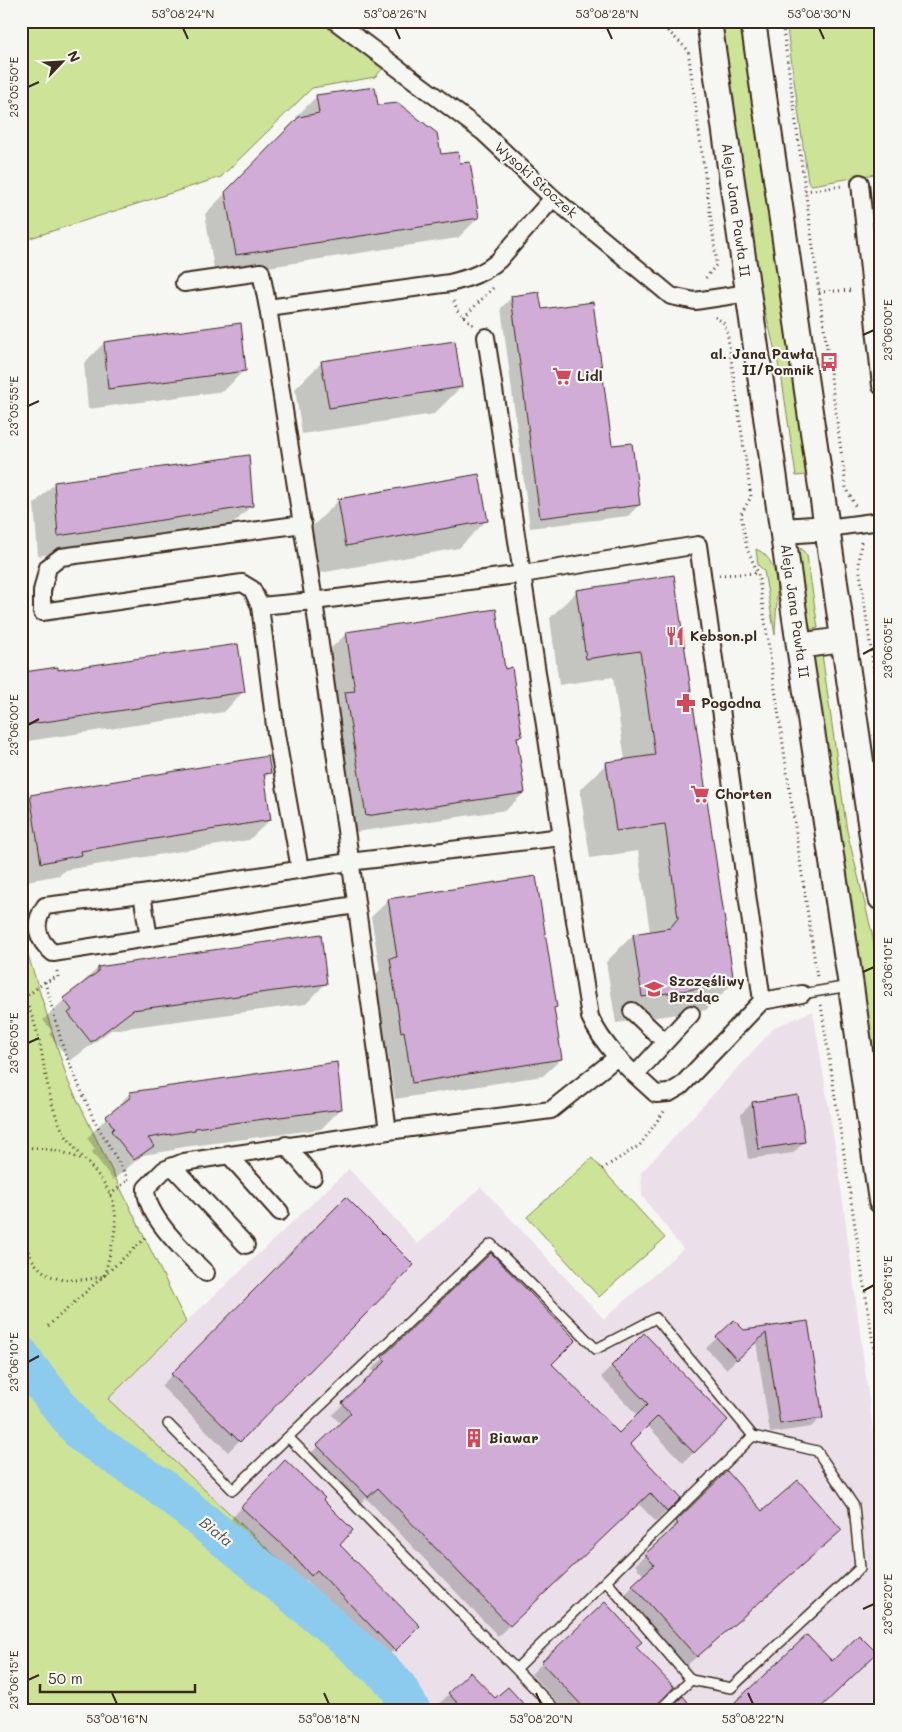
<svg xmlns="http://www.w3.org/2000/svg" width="902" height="1732" viewBox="0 0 902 1732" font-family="Mali,sans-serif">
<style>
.built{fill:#ebe0ea}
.green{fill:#cde398;stroke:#84865b}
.shadow{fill:#0003}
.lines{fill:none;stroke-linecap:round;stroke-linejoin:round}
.river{stroke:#8dcbee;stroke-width:38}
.building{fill:#d0acd6;stroke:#3b2a1e}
.service-casing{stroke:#3b2a1e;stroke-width:12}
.minor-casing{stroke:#3b2a1e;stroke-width:20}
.secondary-casing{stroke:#3b2a1e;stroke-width:28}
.path{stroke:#3b2a1e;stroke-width:3;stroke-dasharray:1 4;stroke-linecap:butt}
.service{stroke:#f6f6f2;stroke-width:9}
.minor{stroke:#f6f6f2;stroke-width:16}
.secondary{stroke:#f6f6f2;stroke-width:24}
.ticks{fill:none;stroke:#3b2a1e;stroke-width:2}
.labels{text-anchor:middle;stroke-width:4.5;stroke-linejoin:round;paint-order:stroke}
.street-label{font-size:14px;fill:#3b2a1e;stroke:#f6f6f2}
.poi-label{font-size:14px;font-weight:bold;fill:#3b2a1e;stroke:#f6f6f2;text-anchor:start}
.water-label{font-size:15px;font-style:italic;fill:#505252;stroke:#f6f6f2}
.neatline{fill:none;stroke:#3b2a1e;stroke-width:2}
.ticks-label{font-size:12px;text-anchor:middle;fill:#3b2a1e}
</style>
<rect width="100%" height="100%" fill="#f6f6f2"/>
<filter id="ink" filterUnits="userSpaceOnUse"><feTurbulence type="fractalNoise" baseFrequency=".02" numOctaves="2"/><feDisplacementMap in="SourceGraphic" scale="10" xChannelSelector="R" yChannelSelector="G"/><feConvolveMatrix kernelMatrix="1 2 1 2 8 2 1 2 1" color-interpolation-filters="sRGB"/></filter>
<g filter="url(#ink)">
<!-- built -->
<path class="built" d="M813,1011L838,1164L874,1439L881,1516V1695L859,1711H433L424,1696L108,1399L186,1322L349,1169L418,1244L481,1187L604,1319L683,1249L642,1196L641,1173L775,1027Z"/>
<!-- green -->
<path class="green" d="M21,21H330L386,65L375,77L312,88L221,177L21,241Z
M720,21H741L806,475L796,476L782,380L755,269Z
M786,21H881V173L812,185L808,182Z
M801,548L807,556L818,628L808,630L798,555Z
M756,549C786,562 775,609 775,635L764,571L758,565Z
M822,654L847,831L872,933L881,990V1116L812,656Z
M21,933L68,1081L186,1322L108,1399L424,1696L433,1711H21Z
M592,1158L665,1238L599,1297L527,1217Z"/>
<!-- shadow -->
<path class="shadow" d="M316,97L377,106L440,155L478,218L458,238L215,275L205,214L297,121L296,117Z
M512,297L541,310L639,505L628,516L530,528L501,308Z
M104,343L244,370L224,391L88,409L84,363Z
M322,362L461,387L434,414L302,434L295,389Z
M247,456L251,506L231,526L38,556L34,504L54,484Z
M339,500L486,521L459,548L320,573L312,527Z
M673,577L733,983L706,1010L616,1023L606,962L633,935L650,932L638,851L590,858L580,790L607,763L625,760L613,677L559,685L550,618L577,591Z
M347,633L504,670L521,736L516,740L524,793L506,810L349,833L328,711L337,702L329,650Z
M57,672L244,691L224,712L21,742V677L24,673Z
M270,773L263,779L270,820L249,840L65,870L60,875L21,882V805L31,796Z
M389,900L556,1007L553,1010L561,1059L543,1076L395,1099L387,1048H384L373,977L380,970L371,917Z
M98,968L326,983L306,1004L111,1030L70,1061L49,1034L52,1031L43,1020Z
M130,1093L341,1109L321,1129L176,1148L174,1150L143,1155L113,1180L92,1152L95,1149L87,1138Z
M752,1103L804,1142L793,1153L748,1159L741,1114Z
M346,1198L413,1265L228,1452L161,1386Z
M491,1255L550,1364L619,1434L638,1416L601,1377L644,1335L727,1420L683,1463L647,1425L628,1444L679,1498L656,1522L638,1503L498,1636L366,1498L356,1507L307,1457L341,1424L332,1415L376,1373L372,1369Z
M807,1322L822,1417L811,1427L770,1433L756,1342L726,1369L706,1348L717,1338Z
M727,1472L762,1513L829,1540L685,1667L622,1597L644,1576L635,1565L668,1535L666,1533Z
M274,1473L321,1500L338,1545L418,1626L383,1661L306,1580L300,1586L231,1519Z
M604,1604L635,1647L652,1711H574L571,1708L566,1711L531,1674Z
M807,1637L816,1711H728L735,1703Z
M449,1694L495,1700L526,1711H444L438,1705Z"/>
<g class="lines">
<!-- river -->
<path class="river" d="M21,1355L25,1363L83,1435L160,1486L332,1627L388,1676L398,1687L412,1711"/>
</g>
<!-- building -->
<path class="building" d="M375,87L378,105L398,103L437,133L441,154L458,152L460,163L470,162L479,218L236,255L225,192L299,117L319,113L316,95Z
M539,292L542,309L593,302L612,445L632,443L640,505L540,518L511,296Z
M241,323L246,371L108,389L104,342Z
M455,341L462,387L329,408L321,361Z
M249,455L253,506L58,536L54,482Z
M479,474L488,521L346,546L338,499Z
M674,575L734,983L642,997L633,934L670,928L678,918L665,824L616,831L606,762L655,755L640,651L586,659L576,590Z
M496,609L505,669L512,667L522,736L517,737L525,793L366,816L345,692L355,691L346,632Z
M238,644L245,692L24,725L21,699H25L22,684L26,683L24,672L58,667V670Z
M268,756L271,773L264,774L271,820L81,851L82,855L41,863L30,795Z
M536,876L557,1007L554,1008L562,1059L412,1083L404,1031L401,1032L390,958L397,957L388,899Z
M321,934L327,984L133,1010L91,1042L68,1013L72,1010L63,998L98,972V967Z
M337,1062L342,1109L195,1128V1130L148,1138L154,1146L134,1160L111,1131L114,1128L106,1116L131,1097L130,1092Z
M798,1095L805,1142L758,1149L752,1102Z
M346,1197L414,1265L240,1442L171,1374Z
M491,1253L576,1340L552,1364L619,1433L648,1404L611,1366L644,1333L728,1420L694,1453L658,1416L630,1444L681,1498L667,1512L650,1493L510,1626L378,1488L368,1497L317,1445L351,1413L342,1403L386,1361L382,1357Z
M734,1320L744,1330L808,1321L823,1418L780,1424L766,1333L737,1360L716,1337Z
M285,1460L325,1498L323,1500L353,1530L340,1545L420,1626L395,1651L317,1570L311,1576L289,1551L241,1507Z
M727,1471L762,1511L798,1480L842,1530L697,1657L632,1585L654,1565L645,1554L678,1524L676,1521Z
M605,1602L642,1642L636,1647L674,1687L652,1711H587L541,1662Z
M807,1635L832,1661L859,1635L877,1653L817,1711H742L735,1702Z
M470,1672L495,1698L508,1687L530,1711H465L448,1693Z
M683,1696L695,1711H667Z"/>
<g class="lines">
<!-- service casing -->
<g class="service-casing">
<path id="service" d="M802,994L849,986
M168,1424L233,1490L288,1437L557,1711
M288,1437L491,1244L596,1349L656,1318L753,1436L516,1669
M606,1581L691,1680L731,1688L860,1568L854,1506L817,1451L753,1436
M658,1711L691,1680"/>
</g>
<!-- minor casing -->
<g class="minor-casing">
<path id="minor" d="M335,21L483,132L553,198L671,296L695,301L748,293
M860,183L881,386
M184,283L261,272L268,308
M486,337L562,837
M827,528L881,521
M260,606L252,589L242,583L42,612V591L48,567L61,557L303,524
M300,869L276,734L260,606L314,601L268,308L450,283C469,278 485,273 499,260L553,198
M142,894L149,938
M355,905L53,953C37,940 32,924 45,906L142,894L349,862L562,837L590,1017C605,1050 630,1070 656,1094L669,1093L681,1086L762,1001L802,994
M632,1011L665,1042
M616,1058L551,1110L388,1131L314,601L523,574L698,545L762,1001
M635,1075L691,1014
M286,1145L313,1177
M228,1154L280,1212
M172,1166L246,1245
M206,1273C187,1254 145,1216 146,1188L164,1170L184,1162L388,1131"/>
</g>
<!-- secondary casing -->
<g class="secondary-casing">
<path id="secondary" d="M709,21L799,646L851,986L881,1201
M753,21L881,898
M784,531L827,528
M799,646L842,640"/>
</g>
<!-- path -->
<path class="path" d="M667,21L668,31L688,50L716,257V265L704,280
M782,21L846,487L855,506
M805,191L842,186
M819,292L854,290
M454,301L457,310L473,325
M464,317L493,288
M715,317L723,322L727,331L751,497L741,514L747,549L758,573L817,977
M861,542L859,565L881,720
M719,575L758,573
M57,971L58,977L45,982L64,1051L94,1120L130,1182
M21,994C47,1035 40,1082 60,1125C74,1156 111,1177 115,1211C118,1232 108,1256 105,1276C57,1287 30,1278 21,1226
M24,998L45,982
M821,1005L881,1395
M21,1147C43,1148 63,1150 82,1160
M602,1169L640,1145L665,1110
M110,1195L128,1180
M48,1326L148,1236"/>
<!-- service -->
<use href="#service" class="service"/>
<!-- minor -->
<use href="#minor" class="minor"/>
<!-- secondary -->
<use href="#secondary" class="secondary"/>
</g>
</g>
<!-- ticks -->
<path class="ticks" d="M183,28L188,39M395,28L400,39M607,28L612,39M819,28L824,39M28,87L39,82M863,335L874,330M28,406L39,401M863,654L874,648M28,725L39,719M863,972L874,967M28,1043L39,1038M863,1291L874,1285M28,1362L39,1356M863,1609L874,1604M28,1680L39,1675M112,1693L117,1704M324,1693L329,1704M536,1693L541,1704M748,1693L753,1704"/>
<!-- icons -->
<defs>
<g id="bus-bare" transform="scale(1.5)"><path d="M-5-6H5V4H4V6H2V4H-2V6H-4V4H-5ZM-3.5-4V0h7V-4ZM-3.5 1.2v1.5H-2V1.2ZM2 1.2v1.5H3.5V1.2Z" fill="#d1495b" stroke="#f6f6f2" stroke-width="2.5" paint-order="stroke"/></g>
<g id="supermarket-bare" transform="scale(1.5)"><path d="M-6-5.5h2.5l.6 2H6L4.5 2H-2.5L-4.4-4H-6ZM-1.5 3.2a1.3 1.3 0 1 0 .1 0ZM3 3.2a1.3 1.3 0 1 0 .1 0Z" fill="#d1495b" stroke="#f6f6f2" stroke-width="2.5" paint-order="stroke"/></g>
<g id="restaurant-bare" transform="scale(1.5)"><path d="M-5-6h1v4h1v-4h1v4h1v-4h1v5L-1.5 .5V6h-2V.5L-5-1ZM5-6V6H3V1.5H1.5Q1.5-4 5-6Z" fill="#d1495b" stroke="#f6f6f2" stroke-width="2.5" paint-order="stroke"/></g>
<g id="pharmacy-bare" transform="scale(1.5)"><path d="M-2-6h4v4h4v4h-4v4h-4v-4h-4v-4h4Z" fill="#d1495b" stroke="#f6f6f2" stroke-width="2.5" paint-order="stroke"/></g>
<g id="school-bare" transform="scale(1.5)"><path d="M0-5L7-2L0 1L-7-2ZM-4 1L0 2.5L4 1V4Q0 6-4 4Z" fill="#d1495b" stroke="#f6f6f2" stroke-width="2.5" paint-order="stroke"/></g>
<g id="building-bare" transform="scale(1.5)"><path d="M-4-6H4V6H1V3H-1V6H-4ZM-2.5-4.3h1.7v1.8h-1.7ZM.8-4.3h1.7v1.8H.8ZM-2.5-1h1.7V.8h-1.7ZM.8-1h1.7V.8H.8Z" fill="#d1495b" stroke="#f6f6f2" stroke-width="2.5" paint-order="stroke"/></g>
</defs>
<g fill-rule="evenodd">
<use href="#bus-bare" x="829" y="362"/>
<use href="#supermarket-bare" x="562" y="376"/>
<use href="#restaurant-bare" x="675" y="636"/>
<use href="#pharmacy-bare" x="686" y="703"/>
<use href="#supermarket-bare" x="700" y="794"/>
<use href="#school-bare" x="654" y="989"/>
<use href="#building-bare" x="474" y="1438"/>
</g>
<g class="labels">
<!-- street labels -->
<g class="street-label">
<text transform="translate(536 180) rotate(42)" y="5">Wysoki Stoczek</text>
<text transform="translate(736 210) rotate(82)" y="5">Aleja Jana Pawła II</text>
<text transform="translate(795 611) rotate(82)" y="5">Aleja Jana Pawła II</text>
</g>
<!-- poi labels -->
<g class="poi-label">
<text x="814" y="359" text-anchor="end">al. Jana Pawła<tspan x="814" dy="16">II/Pomnik</tspan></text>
<text x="577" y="381">Lidl</text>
<text x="690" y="641">Kebson.pl</text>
<text x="701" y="708">Pogodna</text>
<text x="715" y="799">Chorten</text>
<text x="669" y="986">Szczęśliwy<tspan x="669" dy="16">Brzdąc</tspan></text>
<text x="489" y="1443">Biawar</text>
</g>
<!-- water labels -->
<g class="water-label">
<text transform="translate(216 1532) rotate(39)" y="5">Biała</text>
</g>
</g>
<!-- margin -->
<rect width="902" height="1732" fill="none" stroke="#f6f6f2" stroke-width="55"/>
<!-- north arrow -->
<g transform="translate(62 62) rotate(65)" stroke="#f6f6f2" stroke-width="4" paint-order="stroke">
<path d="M0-4L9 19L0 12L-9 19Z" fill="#3b2a1e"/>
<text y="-8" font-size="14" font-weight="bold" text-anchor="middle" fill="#3b2a1e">N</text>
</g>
<!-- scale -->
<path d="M40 1684v8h155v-8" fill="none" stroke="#3b2a1e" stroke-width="2.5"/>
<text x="48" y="1684" font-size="15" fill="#3b2a1e" stroke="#f6f6f2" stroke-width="4" paint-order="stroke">50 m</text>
<rect x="28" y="28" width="846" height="1676" class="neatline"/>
<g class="ticks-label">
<text x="183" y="18">53°08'24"N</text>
<text x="395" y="18">53°08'26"N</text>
<text x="607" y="18">53°08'28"N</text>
<text x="819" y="18">53°08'30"N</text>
<text transform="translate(14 87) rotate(-90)" y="4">23°05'50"E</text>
<text transform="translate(888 330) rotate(-90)" y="4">23°06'00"E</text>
<text transform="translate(14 406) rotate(-90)" y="4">23°05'55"E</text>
<text transform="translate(888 648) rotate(-90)" y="4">23°06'05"E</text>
<text transform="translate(14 725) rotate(-90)" y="4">23°06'00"E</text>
<text transform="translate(888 967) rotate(-90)" y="4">23°06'10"E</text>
<text transform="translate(14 1043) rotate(-90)" y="4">23°06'05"E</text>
<text transform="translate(888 1285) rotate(-90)" y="4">23°06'15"E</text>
<text transform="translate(14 1362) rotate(-90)" y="4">23°06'10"E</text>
<text transform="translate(888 1604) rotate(-90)" y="4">23°06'20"E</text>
<text transform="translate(14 1680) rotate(-90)" y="4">23°06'15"E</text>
<text x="117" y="1723">53°08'16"N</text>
<text x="329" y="1723">53°08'18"N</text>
<text x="541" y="1723">53°08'20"N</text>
<text x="753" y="1723">53°08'22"N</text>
</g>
</svg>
